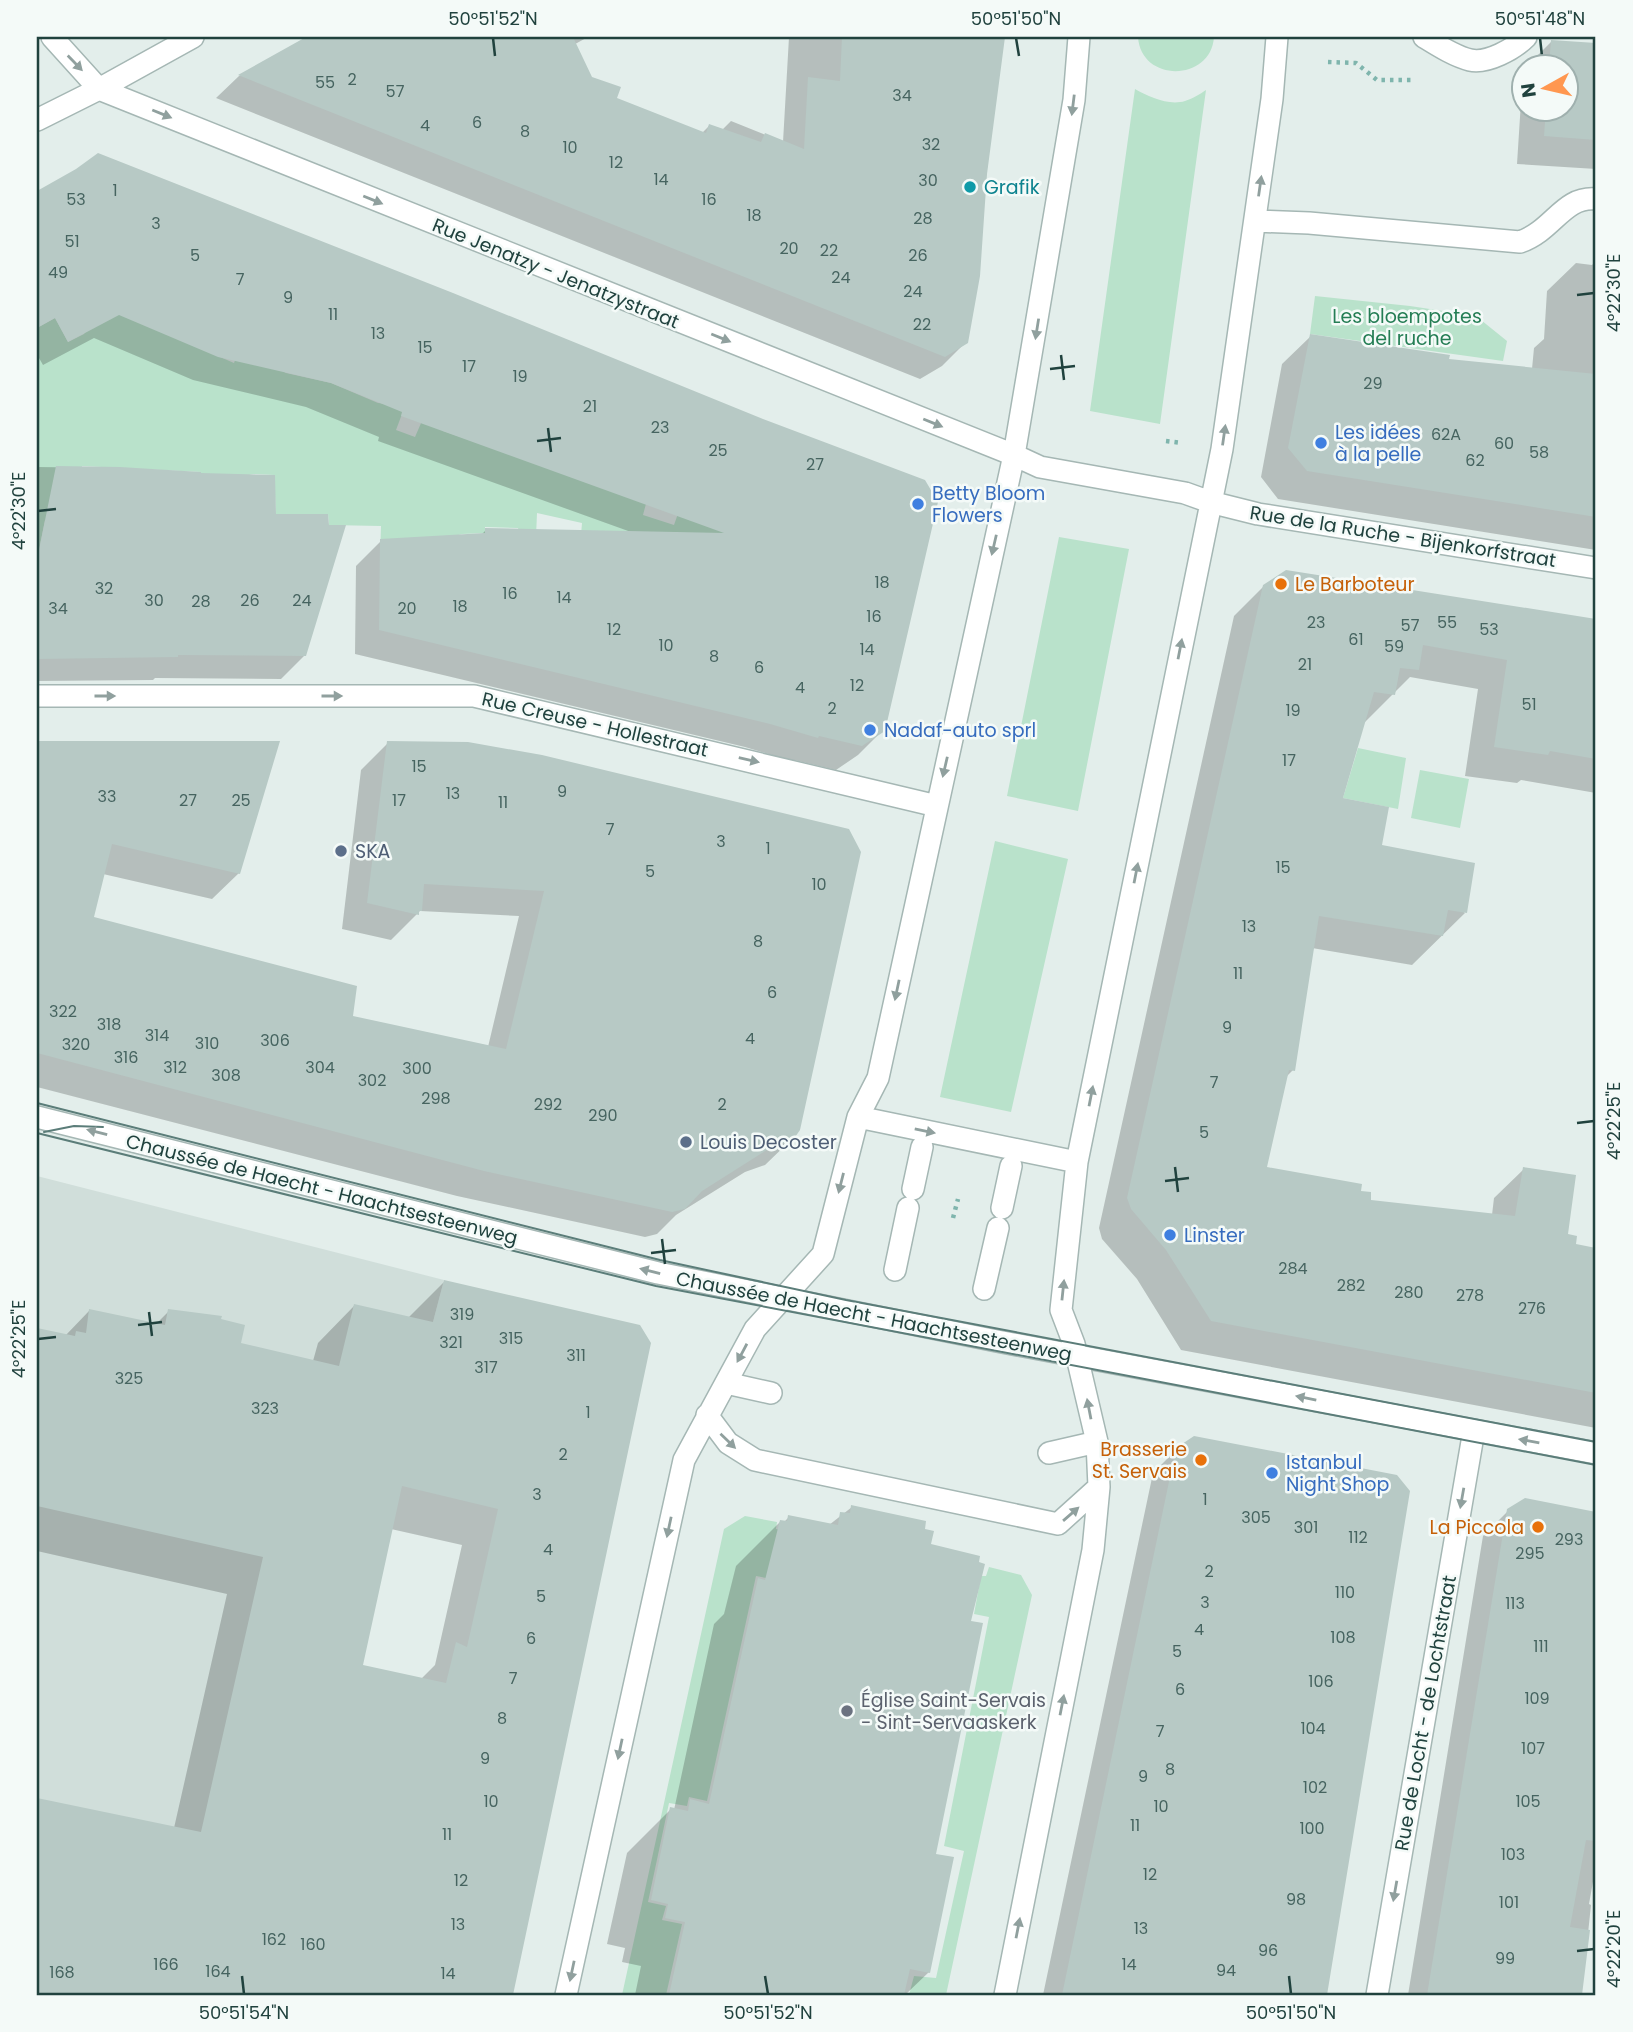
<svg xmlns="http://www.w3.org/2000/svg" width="1633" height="2032" viewBox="0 0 1633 2032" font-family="Poppins,sans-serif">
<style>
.built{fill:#d0deda}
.green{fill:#b9e2cb}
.shadow{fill:#0003;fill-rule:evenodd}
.building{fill:#b7c9c5;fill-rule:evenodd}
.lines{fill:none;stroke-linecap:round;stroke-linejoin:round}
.minor-casing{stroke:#a5b7b4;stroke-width:24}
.path{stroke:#7fb5ad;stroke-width:4.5;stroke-dasharray:3.5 5;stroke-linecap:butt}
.minor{stroke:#fff;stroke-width:21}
.tram{stroke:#5b7d79;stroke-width:2}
.oneway{fill:#90a09e}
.ticks{fill:none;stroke:#20423e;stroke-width:2.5}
.culture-dot{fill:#0f9aa8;stroke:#f4faf8;stroke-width:2.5}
.shop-dot{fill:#3f7fe0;stroke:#f4faf8;stroke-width:2.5}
.food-dot{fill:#e8710a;stroke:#f4faf8;stroke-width:2.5}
.service-dot{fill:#5c6f8a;stroke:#f4faf8;stroke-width:2.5}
.worship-dot{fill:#6b7280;stroke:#f4faf8;stroke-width:2.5}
.labels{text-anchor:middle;stroke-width:5;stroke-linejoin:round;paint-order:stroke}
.number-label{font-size:16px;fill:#466460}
.culture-label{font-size:19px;fill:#0d838f;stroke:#f4faf8;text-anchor:start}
.street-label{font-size:19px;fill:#20423e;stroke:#f4faf8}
.park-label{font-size:19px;fill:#257e55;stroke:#f4faf8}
.shop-label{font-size:19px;fill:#366cbe;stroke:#f4faf8;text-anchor:start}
.food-label{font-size:19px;fill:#c56008;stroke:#f4faf8;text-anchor:end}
.service-label{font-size:19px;fill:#4e5e75;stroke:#f4faf8;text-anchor:start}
.worship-label{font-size:19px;fill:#5b616d;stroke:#f4faf8;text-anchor:start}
.neatline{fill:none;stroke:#20423e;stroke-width:2.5}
.ticks-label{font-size:18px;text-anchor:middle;fill:#20423e}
</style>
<rect width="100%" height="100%" fill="#e3eeeb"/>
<!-- built -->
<path class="built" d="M37,1176L444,1280L433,1322L172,1896L149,1995H37Z"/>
<!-- green -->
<path class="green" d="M1138,37H1214C1211,82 1141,83 1138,37Z
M1135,89C1149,97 1169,106 1185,101C1192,99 1200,94 1206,90L1160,424L1090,411Z
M1315,296L1410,306L1476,316L1507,341L1503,361L1310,334Z
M99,305L234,363L241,344L286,373L331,383L378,403L405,406L396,430L415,437L425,414L443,431L647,500L643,515L674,525L688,485L786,543L581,535L582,523L537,513L536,537H520L518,528L485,527V533L462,534L380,558L381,526L329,525L328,514H276L274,475L253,474L200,487L201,472L82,466L78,518L45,520L37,560V328L55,318L68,342L84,334Z
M1059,537L1129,549L1078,811L1007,796Z
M1358,748L1406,758L1398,809L1343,798Z
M1420,770L1469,779L1460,828L1411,818Z
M995,841L1068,859L1011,1112L940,1097Z
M745,1516L777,1522L776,1529L784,1531L772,1579L756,1576L707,1801L689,1797L687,1806L669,1803L648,1902L666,1906L662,1920L682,1924L666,1995H622L724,1529Z
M989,1567L1021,1575L1032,1595L946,1995H909L914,1976L936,1978L964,1851L944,1846L989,1617L974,1614L981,1576H986Z"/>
<!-- shadow -->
<path class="shadow" d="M311,37H588L544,61L614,100L702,133L709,126L722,130L731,121L783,142L789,37H1003L966,342L942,366L920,379L216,98L239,76Z
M1552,41L1596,44V169L1517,164L1523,70L1524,108H1566V66H1527Z
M77,171L762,420L883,730L858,755L836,770L794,760L792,761L745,747L355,654L356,566L381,541L481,535L486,530L631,532L378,441L379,437L306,407L193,380L94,338L43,365L39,358L37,359V193Z
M1596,261V550L1278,499L1261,477L1282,364L1311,336L1447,360L1532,369L1534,348L1544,339L1547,291L1576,263L1592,265Z
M37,467L120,468L274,516L305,655L281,679L155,678L153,680L37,681Z
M1286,572L1596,621V793L1521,780L1517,783L1465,776L1478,689L1410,677L1363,724L1341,799L1380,846L1465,913L1412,965L1312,948L1293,1070L1285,1078L1265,1169L1359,1192L1369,1202L1492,1215L1494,1198L1524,1169L1574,1246L1596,1249V1428L1181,1350L1137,1279L1102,1239L1099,1228L1234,616L1264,586Z
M37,742L278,743L239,873L212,899L103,874L92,919L351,1017L488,1047L519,916L420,911L391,940L342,929L361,770L388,743L468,744L792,1139L765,1165L745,1172L676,1215L657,1234L645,1237L457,1196L37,1087Z
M444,1282L649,1343L511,1995H37V1800L174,1828L227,1594L37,1551V1554V1330L65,1336L89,1311L155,1325L169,1311L238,1344L313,1361L318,1343L354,1306L408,1318ZM391,1529L462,1545L435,1665L421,1679L361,1667Z
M1177,1449L1333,1939L1325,1995H1043L1153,1473Z
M1525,1500L1596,1513V1865L1589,1904L1591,1905L1587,1943L1576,1954L1568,1995H1408L1483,1536L1508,1511Z
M852,1507L923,1530L928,1545L969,1623L934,1855L929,1972L905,1995H635L641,1966L622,1962L625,1948L607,1944L627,1853L671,1809L674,1810L714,1624L724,1614L736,1566L780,1522H784L789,1517L829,1525Z"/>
<!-- building -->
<path class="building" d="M306,37H573L592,77L621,87L617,98L706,133L709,124L761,142L765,133L804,149L808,77L840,81L842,37H1005L987,174L980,276L968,343L945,357L238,75Z
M1551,40L1596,43V140L1544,136L1546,108H1566V66H1549Z
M98,153L453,293L763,419L925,480L938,502L885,731L862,746L819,736L818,738L770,724L379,630L380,539L485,533V528L724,533L401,416L402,412L331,383L218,357L119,315L68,342L55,318L37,328V191L76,169Z
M1310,334L1450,355L1449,359L1596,374V517L1307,471L1288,448Z
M56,466L120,467L201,472V473L275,475L276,514H328L329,525H346L306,656L178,655V657L37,659V560Z
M1286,570L1596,619V759L1550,751L1548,755L1494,747L1507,660L1423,645L1419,670L1400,668L1395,695L1374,692L1343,798L1389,807L1382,845L1475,863L1467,913L1448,910L1443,936L1319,916L1295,1071L1289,1070L1267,1167L1362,1184L1361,1191L1371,1192V1200L1515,1216L1523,1167L1576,1175L1568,1234L1577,1236L1576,1244L1596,1248V1393L1211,1321L1166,1250L1131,1209L1127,1198L1263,585Z
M37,741H280L240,874L112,844L94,917L357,986L353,1016L506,1049L544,891L424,884L422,911H419V915L367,903L387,741L468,742L542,755L849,829L861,852L800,1130L793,1140L773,1146L702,1191L685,1209L672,1212L484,1171L37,1053Z
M444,1280L640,1325L651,1343L513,1995H37V1798L201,1832L263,1557L37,1506V1328L75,1336L76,1331L86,1333L89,1309L165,1325L168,1309L222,1316L221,1319L245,1325L241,1343L339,1366L354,1304L433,1322ZM402,1486L498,1509L467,1647L456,1642L446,1683L363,1665Z
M1194,1436L1397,1475L1410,1491L1327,1995H1062L1176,1448Z
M1525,1498L1596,1512V1841L1586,1840L1570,1927L1590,1930L1582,1995H1427L1507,1509Z
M851,1505L926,1521L925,1529L934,1531L931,1544L980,1556L979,1562L985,1564L971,1621L983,1623L936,1854L954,1857L930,1973L910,1969L904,1995H669L685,1922L665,1918L668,1904L651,1900L670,1807L688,1811L690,1799L709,1804L758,1578L765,1580L780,1520L787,1521L788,1515L838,1525L840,1512L850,1513Z"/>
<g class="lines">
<!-- minor casing -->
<g class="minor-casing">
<path id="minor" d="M52,37L99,89L1014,455L1040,467L1185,493L1210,502L1258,514L1596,568
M1424,37C1437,45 1454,56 1470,60C1487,64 1514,49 1526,37
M37,120L99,89L193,37
M1255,221L1309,223L1520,242C1554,230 1563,196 1596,199
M37,696H474L937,806
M37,1117L658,1273L997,1341L1596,1453
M858,1117L1077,1162
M913,1189L922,1147
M1002,1208L1011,1166
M895,1270L908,1208
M984,1289L998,1228
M726,1383L771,1393
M707,1415L728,1443L755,1460L1058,1524L1099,1487
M1049,1453L1097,1442
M566,1995L684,1460L755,1329L823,1254L858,1117L878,1078L1014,455L1074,100L1079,37
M1005,1995L1093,1550L1099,1487L1097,1442L1074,1344L1061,1310L1077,1162L1222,449L1272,99L1277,37
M1377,1995L1474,1430"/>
</g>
<!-- path -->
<path class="path" d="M1328,62L1356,63L1377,80H1413
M1166,441L1182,443
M953,1218L958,1199"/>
<!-- minor -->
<use href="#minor" class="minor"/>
<!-- tram -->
<path class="tram" d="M37,1103L660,1260L846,1300L1596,1442
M44,1132L74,1126L103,1127
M37,1133L656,1286L1596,1465"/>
</g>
<!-- one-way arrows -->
<defs><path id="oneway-solid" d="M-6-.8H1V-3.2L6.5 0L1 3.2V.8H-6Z" transform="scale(1.75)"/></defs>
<g class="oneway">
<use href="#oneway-solid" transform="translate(75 63) rotate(46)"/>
<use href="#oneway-solid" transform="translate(1073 105) rotate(97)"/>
<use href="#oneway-solid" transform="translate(162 114) rotate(22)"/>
<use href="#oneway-solid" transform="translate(1260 186) rotate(-82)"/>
<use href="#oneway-solid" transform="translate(373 200) rotate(22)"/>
<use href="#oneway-solid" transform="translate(1037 329) rotate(99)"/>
<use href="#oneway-solid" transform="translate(721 338) rotate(22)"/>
<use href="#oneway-solid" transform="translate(933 423) rotate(22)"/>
<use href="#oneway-solid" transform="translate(1224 435) rotate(-82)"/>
<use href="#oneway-solid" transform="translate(994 545) rotate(103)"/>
<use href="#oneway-solid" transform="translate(1180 649) rotate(-79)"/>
<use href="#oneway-solid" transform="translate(105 696)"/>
<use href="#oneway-solid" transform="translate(332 696)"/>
<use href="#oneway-solid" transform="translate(749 760) rotate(13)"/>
<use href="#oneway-solid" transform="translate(945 767) rotate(103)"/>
<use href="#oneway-solid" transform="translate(1136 873) rotate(-79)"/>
<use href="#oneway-solid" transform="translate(897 990) rotate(102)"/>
<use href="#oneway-solid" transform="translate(1091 1096) rotate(-79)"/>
<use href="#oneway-solid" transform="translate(925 1131) rotate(12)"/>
<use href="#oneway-solid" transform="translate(97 1132) rotate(-166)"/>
<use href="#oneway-solid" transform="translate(841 1183) rotate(104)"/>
<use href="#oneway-solid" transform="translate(650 1271) rotate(-166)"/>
<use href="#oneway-solid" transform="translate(1063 1290) rotate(-84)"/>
<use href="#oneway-solid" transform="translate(742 1353) rotate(118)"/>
<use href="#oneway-solid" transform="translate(1306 1398) rotate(-169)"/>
<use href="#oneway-solid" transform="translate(1089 1409) rotate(-101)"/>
<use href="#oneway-solid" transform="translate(728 1441) rotate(44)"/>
<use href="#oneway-solid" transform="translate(1529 1441) rotate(-170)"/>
<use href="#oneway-solid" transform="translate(1462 1498) rotate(100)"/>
<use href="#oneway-solid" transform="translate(1071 1514) rotate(-41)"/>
<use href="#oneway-solid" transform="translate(669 1527) rotate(102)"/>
<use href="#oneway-solid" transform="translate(1062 1705) rotate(-79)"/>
<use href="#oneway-solid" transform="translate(620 1749) rotate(102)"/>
<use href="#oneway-solid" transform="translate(1395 1891) rotate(100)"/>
<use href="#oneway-solid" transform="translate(1018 1928) rotate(-79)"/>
<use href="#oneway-solid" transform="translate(572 1971) rotate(102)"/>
</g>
<!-- ticks -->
<path class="ticks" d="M493,38L495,56M1016,38L1019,56M1540,38L1542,56M1577,295L1594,293M1061,355L1064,380M1050,369L1075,366M548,428L551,452M537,441L561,438M38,511L56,509M1577,1123L1594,1121M1175,1167L1178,1192M1165,1181L1189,1178M662,1239L665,1264M651,1253L676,1250M149,1312L152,1336M138,1325L162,1322M38,1339L56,1337M1577,1951L1594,1949M242,1976L244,1994M765,1976L768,1994M1289,1976L1291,1994"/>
<!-- markers -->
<circle class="culture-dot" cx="970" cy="187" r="7"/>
<g class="shop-dot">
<circle cx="1321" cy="443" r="7"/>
<circle cx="918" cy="504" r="7"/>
<circle cx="870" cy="730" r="7"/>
<circle cx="1170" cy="1235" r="7"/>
<circle cx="1272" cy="1473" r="7"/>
</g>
<g class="food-dot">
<circle cx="1281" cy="584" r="7"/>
<circle cx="1201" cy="1460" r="7"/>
<circle cx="1538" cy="1527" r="7"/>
</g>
<g class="service-dot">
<circle cx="341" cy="851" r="7"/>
<circle cx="686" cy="1142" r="7"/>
</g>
<circle class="worship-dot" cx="847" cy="1711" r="7"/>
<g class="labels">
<!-- number labels -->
<g class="number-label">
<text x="352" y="85">2</text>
<text x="325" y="88">55</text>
<text x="395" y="97">57</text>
<text x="902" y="101">34</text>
<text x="477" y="128">6</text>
<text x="425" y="131">4</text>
<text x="525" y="137">8</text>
<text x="931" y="150">32</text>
<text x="570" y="153">10</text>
<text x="616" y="168">12</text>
<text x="661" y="185">14</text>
<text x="928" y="186">30</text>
<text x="115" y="196">1</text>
<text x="76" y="205">53</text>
<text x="709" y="205">16</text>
<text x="754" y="221">18</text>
<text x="923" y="224">28</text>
<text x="156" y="229">3</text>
<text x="72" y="247">51</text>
<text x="789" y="254">20</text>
<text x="829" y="256">22</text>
<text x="195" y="261">5</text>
<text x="918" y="261">26</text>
<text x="58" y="278">49</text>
<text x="841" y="283">24</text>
<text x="240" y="285">7</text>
<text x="913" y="297">24</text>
<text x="288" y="303">9</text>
<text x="333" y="320">11</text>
<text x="922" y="330">22</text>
<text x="378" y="339">13</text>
<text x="425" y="353">15</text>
<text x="469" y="372">17</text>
<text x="520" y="382">19</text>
<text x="1373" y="389">29</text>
<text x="590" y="412">21</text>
<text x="660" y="433">23</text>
<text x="1446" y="440">62A</text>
<text x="1504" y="449">60</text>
<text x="718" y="456">25</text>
<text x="1539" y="458">58</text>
<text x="1475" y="466">62</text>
<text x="815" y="470">27</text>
<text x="882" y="588">18</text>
<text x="104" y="594">32</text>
<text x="510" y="599">16</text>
<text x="564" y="603">14</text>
<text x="154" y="606">30</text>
<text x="250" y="606">26</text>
<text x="302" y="606">24</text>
<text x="201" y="607">28</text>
<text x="460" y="612">18</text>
<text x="58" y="614">34</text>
<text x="407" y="614">20</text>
<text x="874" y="622">16</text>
<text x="1316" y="628">23</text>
<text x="1447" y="628">55</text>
<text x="1410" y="631">57</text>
<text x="614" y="635">12</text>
<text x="1489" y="635">53</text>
<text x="1356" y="645">61</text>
<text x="666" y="651">10</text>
<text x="1394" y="652">59</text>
<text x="867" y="655">14</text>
<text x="714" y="662">8</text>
<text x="1305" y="670">21</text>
<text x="759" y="673">6</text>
<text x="857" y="691">12</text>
<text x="800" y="693">4</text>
<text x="1529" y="710">51</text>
<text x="832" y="714">2</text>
<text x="1293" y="716">19</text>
<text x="1289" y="766">17</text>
<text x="419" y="772">15</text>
<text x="562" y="797">9</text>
<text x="453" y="799">13</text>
<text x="107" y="802">33</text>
<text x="188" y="806">27</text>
<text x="241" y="806">25</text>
<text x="399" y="806">17</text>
<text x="503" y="808">11</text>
<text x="610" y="835">7</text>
<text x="721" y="847">3</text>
<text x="768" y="854">1</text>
<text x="1283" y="873">15</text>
<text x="650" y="877">5</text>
<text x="819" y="890">10</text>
<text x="1249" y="932">13</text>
<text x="758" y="947">8</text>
<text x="1238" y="979">11</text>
<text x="772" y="998">6</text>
<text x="63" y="1017">322</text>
<text x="109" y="1030">318</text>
<text x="1227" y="1033">9</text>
<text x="157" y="1041">314</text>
<text x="750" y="1044">4</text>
<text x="275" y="1046">306</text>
<text x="207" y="1049">310</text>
<text x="76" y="1050">320</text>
<text x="126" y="1063">316</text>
<text x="175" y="1073">312</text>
<text x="320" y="1073">304</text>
<text x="417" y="1074">300</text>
<text x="226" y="1081">308</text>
<text x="372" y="1086">302</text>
<text x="1214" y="1088">7</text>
<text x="436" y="1104">298</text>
<text x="548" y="1110">292</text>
<text x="722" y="1110">2</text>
<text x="603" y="1121">290</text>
<text x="1204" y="1138">5</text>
<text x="1293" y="1274">284</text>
<text x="1351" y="1291">282</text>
<text x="1409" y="1298">280</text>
<text x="1470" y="1301">278</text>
<text x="1532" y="1314">276</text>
<text x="462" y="1320">319</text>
<text x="511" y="1344">315</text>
<text x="451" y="1348">321</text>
<text x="576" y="1361">311</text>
<text x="486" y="1373">317</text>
<text x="129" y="1384">325</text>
<text x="265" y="1414">323</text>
<text x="588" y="1418">1</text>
<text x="563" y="1460">2</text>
<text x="537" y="1500">3</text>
<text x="1205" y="1505">1</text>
<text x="1256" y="1523">305</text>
<text x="1306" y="1533">301</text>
<text x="1358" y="1543">112</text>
<text x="1569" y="1545">293</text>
<text x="548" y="1555">4</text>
<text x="1530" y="1559">295</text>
<text x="1209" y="1577">2</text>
<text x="1345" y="1598">110</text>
<text x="541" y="1602">5</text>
<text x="1205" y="1608">3</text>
<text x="1515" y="1609">113</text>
<text x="1199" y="1635">4</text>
<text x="1343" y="1643">108</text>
<text x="531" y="1644">6</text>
<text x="1541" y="1652">111</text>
<text x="1177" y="1657">5</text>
<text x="513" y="1684">7</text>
<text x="1321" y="1687">106</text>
<text x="1180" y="1695">6</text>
<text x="1537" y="1704">109</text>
<text x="502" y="1724">8</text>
<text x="1313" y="1734">104</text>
<text x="1160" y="1737">7</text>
<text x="1533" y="1754">107</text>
<text x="485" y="1764">9</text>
<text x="1170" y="1775">8</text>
<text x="1143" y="1782">9</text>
<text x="1315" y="1793">102</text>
<text x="491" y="1807">10</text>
<text x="1528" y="1807">105</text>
<text x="1161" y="1812">10</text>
<text x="1135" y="1831">11</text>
<text x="1312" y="1834">100</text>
<text x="447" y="1840">11</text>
<text x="1513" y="1860">103</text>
<text x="1150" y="1880">12</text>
<text x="461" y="1886">12</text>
<text x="1296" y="1905">98</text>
<text x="1509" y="1908">101</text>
<text x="458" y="1930">13</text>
<text x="1141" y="1934">13</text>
<text x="274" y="1945">162</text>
<text x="313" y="1950">160</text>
<text x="1268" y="1956">96</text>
<text x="1505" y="1964">99</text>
<text x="166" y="1970">166</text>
<text x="1129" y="1970">14</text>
<text x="1226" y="1976">94</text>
<text x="218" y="1977">164</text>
<text x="62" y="1978">168</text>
<text x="448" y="1979">14</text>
</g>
<!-- culture labels -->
<g class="culture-label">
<text x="984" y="194">Grafik</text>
</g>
<!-- street labels -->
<g class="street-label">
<text transform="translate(556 273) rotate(22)" y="7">Rue Jenatzy - Jenatzystraat</text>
<text transform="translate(1403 536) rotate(9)" y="7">Rue de la Ruche - Bijenkorfstraat</text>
<text transform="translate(595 724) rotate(13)" y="7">Rue Creuse - Hollestraat</text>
<text transform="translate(322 1189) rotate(14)" y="7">Chaussée de Haecht - Haachtsesteenweg</text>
<text transform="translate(874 1316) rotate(11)" y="7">Chaussée de Haecht - Haachtsesteenweg</text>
<text transform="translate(1425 1713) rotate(-80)" y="7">Rue de Locht - de Lochtstraat</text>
</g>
<!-- park labels -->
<g class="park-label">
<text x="1407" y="323">Les bloempotes<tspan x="1407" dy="22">del ruche</tspan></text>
</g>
<!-- shop labels -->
<g class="shop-label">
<text x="1335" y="439">Les idées<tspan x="1335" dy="22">à la pelle</tspan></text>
<text x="932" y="500">Betty Bloom<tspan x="932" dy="22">Flowers</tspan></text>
<text x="884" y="737">Nadaf-auto sprl</text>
<text x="1184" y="1242">Linster</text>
<text x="1286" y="1469">Istanbul<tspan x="1286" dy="22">Night Shop</tspan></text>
</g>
<!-- food labels -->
<g class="food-label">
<text x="1295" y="591" text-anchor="start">Le Barboteur</text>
<text x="1187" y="1456">Brasserie<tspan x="1187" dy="22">St. Servais</tspan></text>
<text x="1524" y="1534">La Piccola</text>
</g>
<!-- service labels -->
<g class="service-label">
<text x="355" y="858">SKA</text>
<text x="700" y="1149">Louis Decoster</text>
</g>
<!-- worship labels -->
<g class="worship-label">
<text x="861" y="1707">Église Saint-Servais<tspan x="861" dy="22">- Sint-Servaaskerk</tspan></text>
</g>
</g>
<!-- border -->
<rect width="1633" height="2032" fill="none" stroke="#f4faf8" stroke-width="77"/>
<!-- north arrow -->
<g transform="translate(1545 88) rotate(262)"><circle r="33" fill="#f4faf8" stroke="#9fb0ae" stroke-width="2"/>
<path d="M0-5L12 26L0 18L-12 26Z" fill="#ff9750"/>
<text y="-10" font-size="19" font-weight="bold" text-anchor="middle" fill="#20423e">N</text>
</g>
<rect x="38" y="38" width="1556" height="1956" class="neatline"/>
<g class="ticks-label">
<text x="493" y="25">50°51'52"N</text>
<text x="1016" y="25">50°51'50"N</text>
<text x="1540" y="25">50°51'48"N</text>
<text transform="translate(1614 293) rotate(-90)" y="6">4°22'30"E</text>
<text transform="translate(19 511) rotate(-90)" y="6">4°22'30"E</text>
<text transform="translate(1614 1121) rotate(-90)" y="6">4°22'25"E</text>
<text transform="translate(19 1339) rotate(-90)" y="6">4°22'25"E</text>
<text transform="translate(1614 1949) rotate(-90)" y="6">4°22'20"E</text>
<text x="244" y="2019">50°51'54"N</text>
<text x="768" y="2019">50°51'52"N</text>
<text x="1291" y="2019">50°51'50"N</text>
</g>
</svg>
